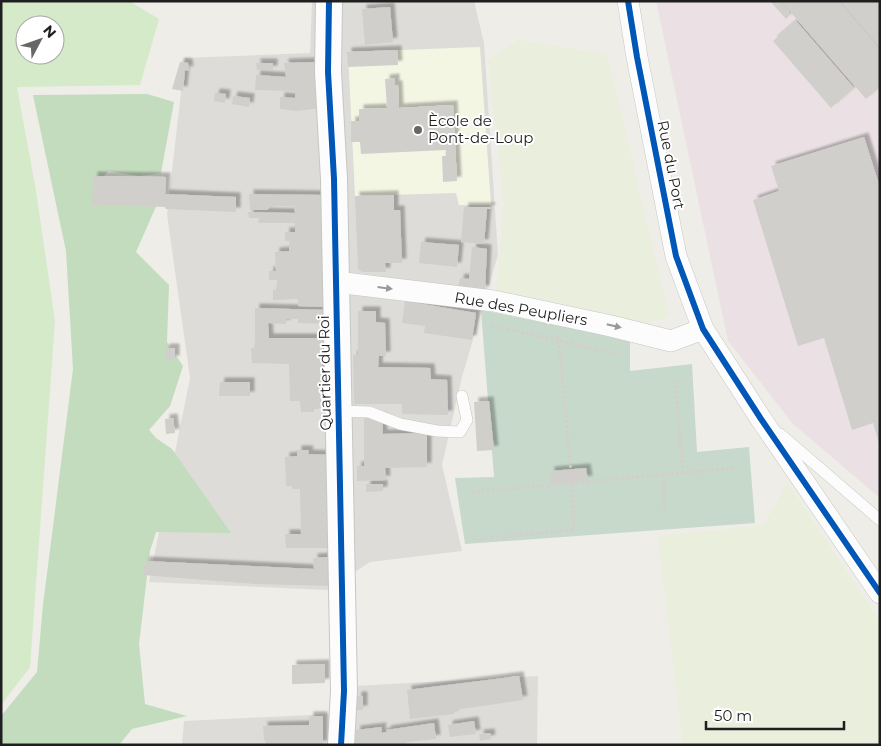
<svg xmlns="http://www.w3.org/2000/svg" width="881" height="746" viewBox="0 0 881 746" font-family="Montserrat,sans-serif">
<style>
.residential{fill:#dddcd9}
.industrial{fill:#ebe1e5}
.education{fill:#f4f6e4}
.farmland{fill:#eaeedc}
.grass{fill:#d4eac8;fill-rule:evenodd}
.forest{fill:#c3dcbe}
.cemetery{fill:#c7d9cb}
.building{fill:#d0cfcb;filter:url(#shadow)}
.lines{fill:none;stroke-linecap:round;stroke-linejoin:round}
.service-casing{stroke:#c6c6c4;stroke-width:12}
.minor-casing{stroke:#c6c6c4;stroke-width:22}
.tertiary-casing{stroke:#c6c6c4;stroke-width:28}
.path{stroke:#d7ccc8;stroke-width:3;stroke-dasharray:2.5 2.5;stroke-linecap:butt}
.service{stroke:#fcfcfc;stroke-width:11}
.minor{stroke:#fcfcfc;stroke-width:21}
.tertiary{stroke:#fcfcfc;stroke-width:26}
.cycleway-casing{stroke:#fff;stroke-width:9}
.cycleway{stroke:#0057b8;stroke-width:6}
.oneway{fill:#999}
.poi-dot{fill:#676765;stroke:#fff;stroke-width:2}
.labels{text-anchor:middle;stroke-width:4;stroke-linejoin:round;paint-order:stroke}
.poi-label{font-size:15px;fill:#1f1f1f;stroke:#fff;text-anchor:start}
.street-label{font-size:15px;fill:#1f1f1f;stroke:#fff}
</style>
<defs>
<filter id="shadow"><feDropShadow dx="4.5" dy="-4.5" stdDeviation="1" flood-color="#0004"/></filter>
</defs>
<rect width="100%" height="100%" fill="#eeede8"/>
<!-- residential -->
<path class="residential" d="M312,1H474L484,43L498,255L462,377L442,465L462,551L370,562L327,590L149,582L190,378L167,214L185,58L310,53Z
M538,676L537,745H182L184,721L331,714L355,686Z"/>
<!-- industrial -->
<path class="industrial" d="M656,1H880V498L793,424L728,341Z"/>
<!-- education -->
<path class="education" d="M480,47L491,205H459L456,193L355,196L348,52Z"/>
<!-- farmland -->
<path class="farmland" d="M518,40L607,54L669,317L643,324L496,292L504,203L488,60Z
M787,482L880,622V745H683L658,536L764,525Z"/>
<!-- grass -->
<path class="grass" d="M1,1H129L159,19L140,85L17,87L36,191L55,321L30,667L1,705ZM25,25H55V55H25Z"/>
<!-- forest -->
<path class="forest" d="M147,94L174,102L161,173L139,176L108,171L97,185L158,202L136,252L169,285L167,342L183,366L170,406L149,430L156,438L172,449L231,533L156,532L150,551L139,644L145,704L187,716L132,729L119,745H1V716L37,672L43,605L73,369L66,251L33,95Z"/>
<!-- cemetery -->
<path class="cemetery" d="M481,310L630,340V371L692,364L697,452L749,447L755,523L465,544L455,478L494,477Z"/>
<!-- building -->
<path class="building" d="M770,1H780L789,11L787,12L790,15L786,19Z
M781,1H839L880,49V87L866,99Z
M840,1H880V48Z
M390,7L393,42L365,45L362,9Z
M796,21L854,88L831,108L773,41Z
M397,50L398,65L348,67L347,52Z
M180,62L188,63L189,71L185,70L183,91L172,89Z
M314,62L321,108L297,111L280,109V97L295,98V91L255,90L256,75L286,77L284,63Z
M256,63H273V70H257Z
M395,78V85H398L399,108L453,105L457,181L443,182L442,156H446V150L361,154L360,142H351V121H359V109L387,108L385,79Z
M215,93L226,94L225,103L214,101Z
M233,96L250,98L249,107L232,104Z
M864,137L880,188L879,443L873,423L852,430L824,338L798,346L753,200L779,191L771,166Z
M93,176L166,177L165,194L236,197V212L166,209L165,207L92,205Z
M249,194L322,195L326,307L298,306V299L273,300V290H277V280H269V271H276L275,252L289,251V241H285V232H295V223H258L259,218H249L248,212L295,213L294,206H271L267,210H250Z
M394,195V210H400L402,263H385L386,272H362L358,269L355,196Z
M464,207H491V209H487L484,244L461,242Z
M421,242L459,245L457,267L419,263Z
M472,247L487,249L485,290L458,288L460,278L469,279Z
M405,301L476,313L472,340L424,333L425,326L402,323Z
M255,308L326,310V324L298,323V319H286V324L268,323L269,338H327V363H322L323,394L328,393V407L314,408V412H301L300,401H290L289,364L252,363L251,348H255Z
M358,311H376V322L385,323L386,356H379L378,367L430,368L431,379L447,380L448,415L402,414V404H354L353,355H358Z
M165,348H175V360H165Z
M220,382H250V396H219Z
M489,401L494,450L477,451L474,402Z
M382,417L383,434L427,433V467L385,468L386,480L357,481V466H364V418Z
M173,418L175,433L166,434L165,419Z
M297,450H309L308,454L332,455L334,548H286L285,534H301L300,489H292V486H286L285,457L297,456Z
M586,468L588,480L551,484L550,471Z
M366,484H383V491L366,492Z
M328,557L333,586L255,584L143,575L145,561L314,569L313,558Z
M325,664V683L292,684V665Z
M519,676L523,700L454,710V714L410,719L407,690Z
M357,696H363V710H357Z
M309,716H323V745H266L265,740H264L263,726L309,725Z
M474,721L476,734L450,737L448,725Z
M434,723L436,739L406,742V745H397V743L393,745H355L356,730L382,727L381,733L387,732L386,730Z
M490,733L491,739L480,741L479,734Z"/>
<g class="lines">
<!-- service casing -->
<g class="service-casing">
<path id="service" d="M338,411L369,412L400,424L437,431L460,432L467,420L462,396
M780,434L880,520"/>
</g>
<!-- minor casing -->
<g class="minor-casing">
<path id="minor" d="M628,1L637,57L676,256L703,329L761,419L880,593
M336,282L494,301L611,326L671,341L703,329"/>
</g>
<!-- tertiary casing -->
<g class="tertiary-casing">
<path id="tertiary" d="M329,1L328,72L334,179L344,691L341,745"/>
</g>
<!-- path -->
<path class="path" d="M492,326L558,340L619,355
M675,381L683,473
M663,475L665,515
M472,492L736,468
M476,540L574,529L572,483L558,335"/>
<!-- service -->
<use href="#service" class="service"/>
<!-- minor -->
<use href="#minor" class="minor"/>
<!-- tertiary -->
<use href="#tertiary" class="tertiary"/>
<!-- cycleway casing -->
<g class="cycleway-casing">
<path id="cycleway" d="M329,1L328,72L334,179L344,691L341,745
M628,1L637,57L676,256L703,329L761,419L880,593"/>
</g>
<!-- cycleway -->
<use href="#cycleway" class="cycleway"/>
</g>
<!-- one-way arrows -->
<defs><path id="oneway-solid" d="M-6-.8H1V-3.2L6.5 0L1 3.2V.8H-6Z" transform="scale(1.25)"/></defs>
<g class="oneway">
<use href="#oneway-solid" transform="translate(385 288) rotate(7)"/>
<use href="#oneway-solid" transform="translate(614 326) rotate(13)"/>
</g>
<!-- markers -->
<circle class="poi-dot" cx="418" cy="130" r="5"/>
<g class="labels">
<!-- poi labels -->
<g class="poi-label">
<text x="428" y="126">Ècole de<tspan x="428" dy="17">Pont-de-Loup</tspan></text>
</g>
<!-- street labels -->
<g class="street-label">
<text transform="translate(671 165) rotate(79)" y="5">Rue du Port</text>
<text transform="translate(521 309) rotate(10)" y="5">Rue des Peupliers</text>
<text transform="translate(325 373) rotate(-91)" y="5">Quartier du Roi</text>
</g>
</g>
<!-- border -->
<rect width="881" height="746" fill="none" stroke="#1f1f1f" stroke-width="5"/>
<!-- north arrow -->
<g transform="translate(40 40) rotate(49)"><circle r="24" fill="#ffffff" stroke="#a5a5a5"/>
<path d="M0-4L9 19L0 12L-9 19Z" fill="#676765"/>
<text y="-8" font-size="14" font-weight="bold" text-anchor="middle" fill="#1f1f1f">N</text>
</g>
<!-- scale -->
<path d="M706 721v8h138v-8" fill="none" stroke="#1f1f1f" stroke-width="2.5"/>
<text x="714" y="721" font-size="15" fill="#1f1f1f" stroke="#ffffff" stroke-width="4" paint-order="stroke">50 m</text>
</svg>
